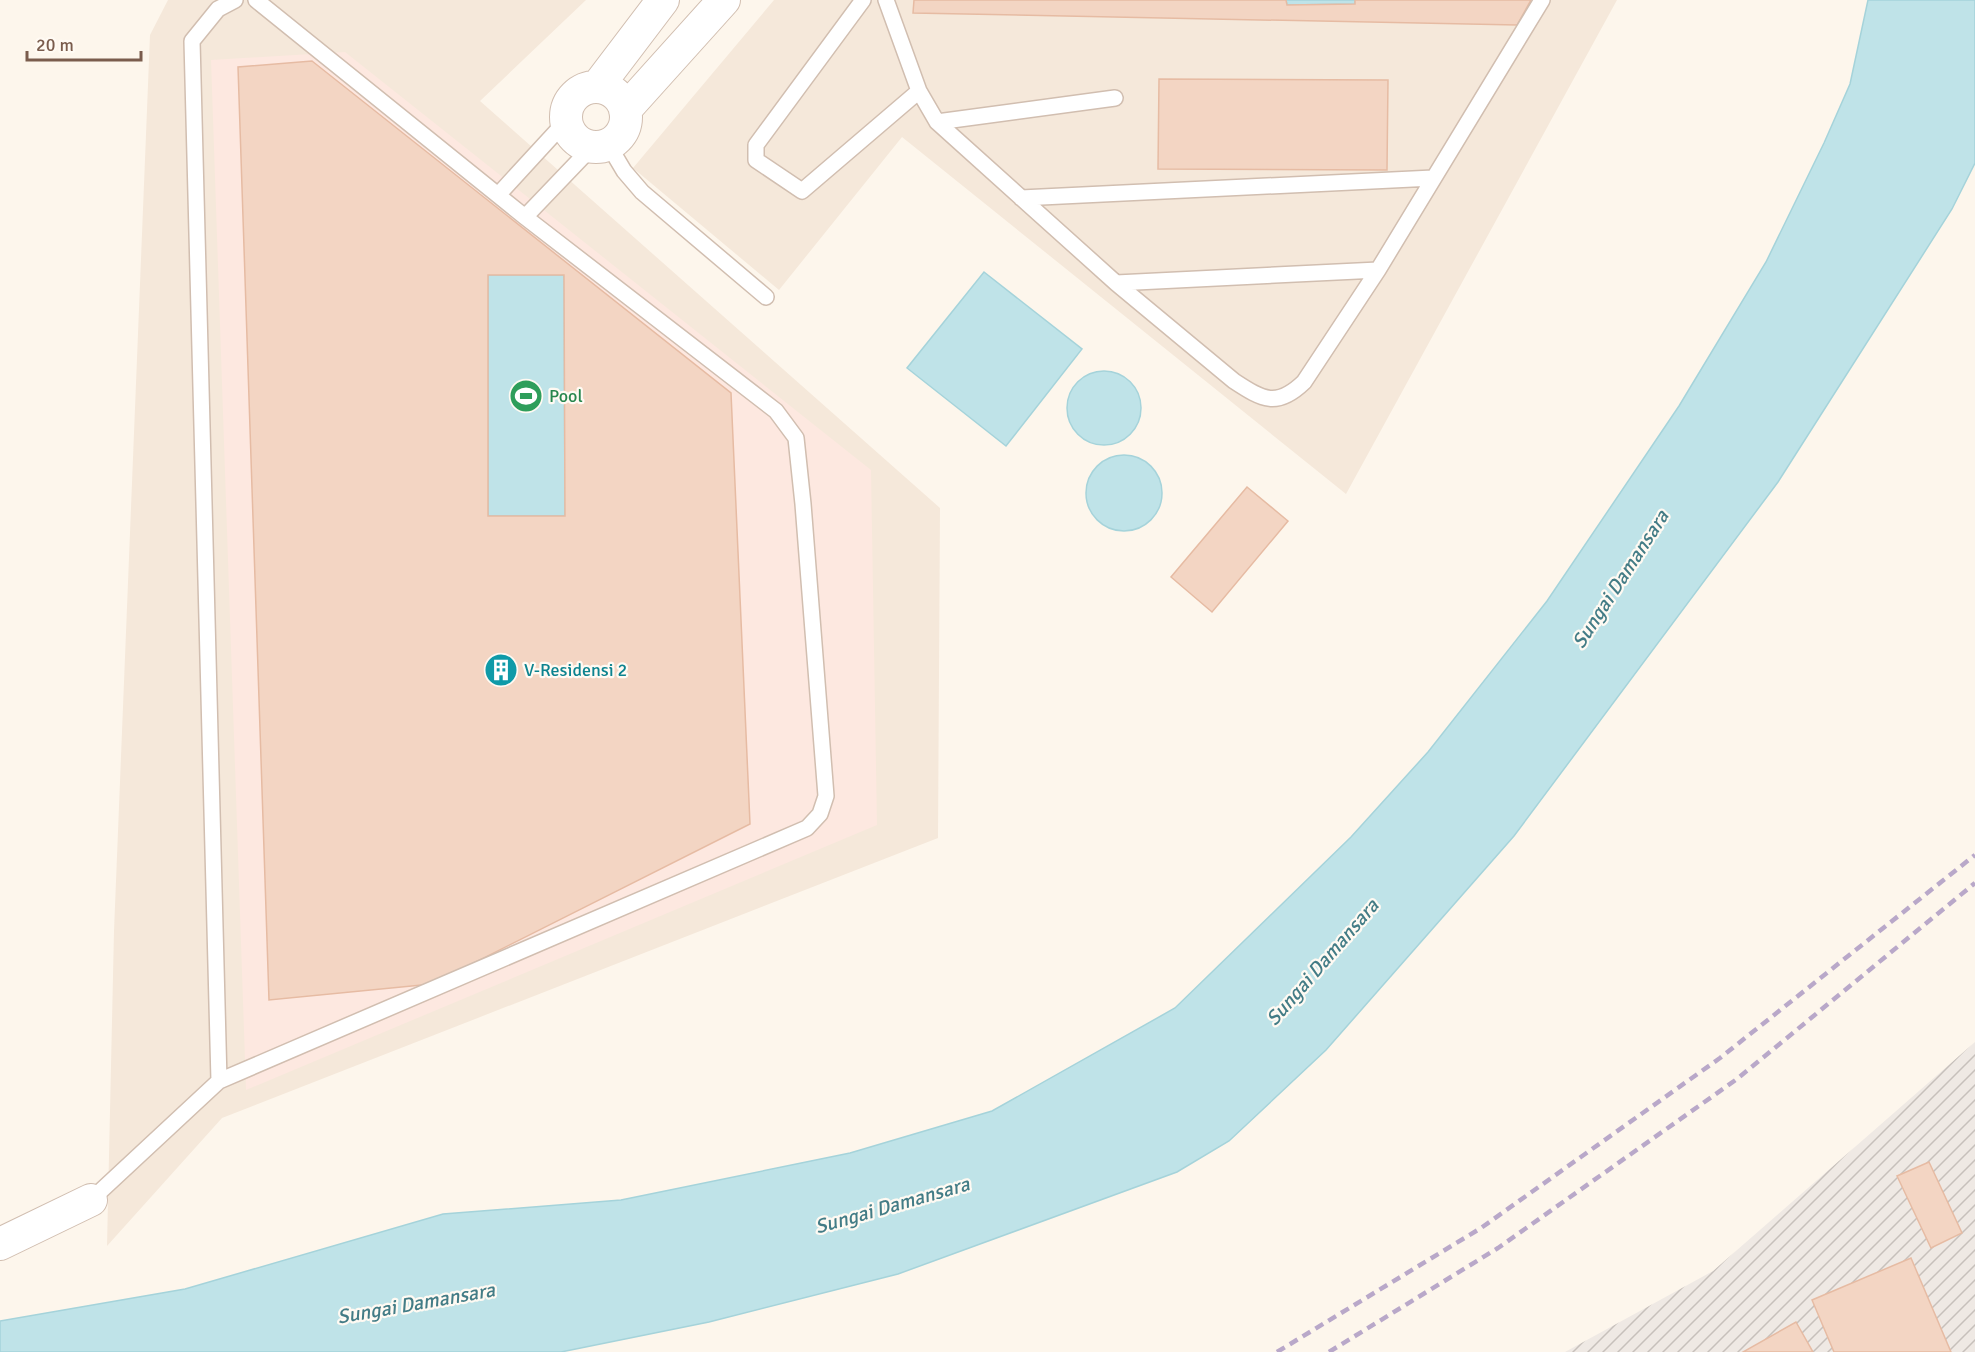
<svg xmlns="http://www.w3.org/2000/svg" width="1975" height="1352" viewBox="0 0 1975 1352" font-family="Signika,sans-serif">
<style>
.residential{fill:#f5e8da}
.commercial{fill:#fde8e0}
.industrial{fill:url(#industrial-furrows)}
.water{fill:#bfe3e8;stroke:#a5d3da;stroke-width:1.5}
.building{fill:#f3d5c3;stroke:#e6bba3;stroke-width:1.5;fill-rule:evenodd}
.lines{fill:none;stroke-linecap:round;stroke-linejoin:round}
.lane-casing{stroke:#d1beb0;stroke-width:18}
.street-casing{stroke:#d1beb0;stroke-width:34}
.lane{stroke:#fff;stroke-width:15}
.street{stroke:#fff;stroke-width:32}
.rail{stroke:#b9a8c9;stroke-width:4.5;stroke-dasharray:9 6;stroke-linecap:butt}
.labels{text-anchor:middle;stroke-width:4.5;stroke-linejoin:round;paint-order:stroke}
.leisure-label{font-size:18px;fill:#27864d;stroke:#fffaf3;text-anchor:start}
.culture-label{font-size:18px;fill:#0d838f;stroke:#fffaf3;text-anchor:start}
.water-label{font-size:20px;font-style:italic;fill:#437c86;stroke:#fffaf3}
</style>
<defs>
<pattern id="industrial-furrows" width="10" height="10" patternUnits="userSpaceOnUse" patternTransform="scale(1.5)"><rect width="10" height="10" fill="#efe9e4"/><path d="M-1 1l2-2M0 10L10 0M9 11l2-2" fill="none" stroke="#c7c0bb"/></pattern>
</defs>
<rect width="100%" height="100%" fill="#fdf6ec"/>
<!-- residential -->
<path class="residential" d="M168,0H586L480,101L940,508L938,838L222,1118L107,1246L114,931L150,35Z
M774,0H1617L1346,494L902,137L779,290L633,168Z"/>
<!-- commercial -->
<path class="commercial" d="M345,52L871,470L877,825L246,1090L211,60Z"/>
<!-- industrial -->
<path class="industrial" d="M1975,1042V1352H1565L1713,1271Z"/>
<!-- water -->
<path class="water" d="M1286,0H1355V4L1287,5Z
M1868,0H1975V163L1952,209L1778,482L1514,836L1326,1050L1229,1141L1177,1172L898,1274L709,1322L561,1352H0V1321L185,1289L443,1214L621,1200L850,1153L992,1111L1175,1008L1351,837L1428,752L1547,601L1679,406L1766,262L1824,143L1850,84Z
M984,272L1082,349L1006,446L907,368Z
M488,275H564L565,516H488Z
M1067 408a37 37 0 1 1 74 0a37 37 0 1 1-74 0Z
M1086 493a38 38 0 1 1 76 0a38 38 0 1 1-76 0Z"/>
<!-- building -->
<path class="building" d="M914,0H1286L1287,5L1355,4V0H1531L1517,25L913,13Z
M312,61L731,393L750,824L432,984L269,1000L238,67ZM488,275H564L565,516H488Z
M1159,79L1388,80L1387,170L1158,169Z
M1247,487L1288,521L1212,612L1171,577Z
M1929,1162L1962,1233L1931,1248L1897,1176Z
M1911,1258L1951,1352H1834L1812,1300Z
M1796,1322L1813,1352H1743Z"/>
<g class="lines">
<!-- lane casing -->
<g class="lane-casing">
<path id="lane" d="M863,0L756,145V160L802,191L919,91
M886,0L919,91L937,122L1116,283L1234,381C1263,400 1277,408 1304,382L1378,270L1542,0
M937,122L1115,98
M608,144L624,171L642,192L766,297
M498,195L566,121
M1021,198L1433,178
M525,217L592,147
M1116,283L1378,270
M219,1081L192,41L218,9L235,0
M91,1200L219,1081L807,828L820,814L826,796L803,504L796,438L776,411L525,217L256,0"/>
</g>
<!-- street casing -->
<g class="street-casing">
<path id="street" d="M597,87L663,0
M566 117a30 30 0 1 1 60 0a30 30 0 1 1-60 0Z
M625,110L724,0
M0,1244L91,1200"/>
</g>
<!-- lane -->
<use href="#lane" class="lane"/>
<!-- street -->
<use href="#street" class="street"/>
<!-- rail -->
<path class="rail" d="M1277,1352L1481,1228L1720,1058L1975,855
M1329,1352L1498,1248L1737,1079L1975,883"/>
</g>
<!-- icons -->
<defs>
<g id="stadium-disc" transform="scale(1.725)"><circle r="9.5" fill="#2e9e5b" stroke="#fffaf3"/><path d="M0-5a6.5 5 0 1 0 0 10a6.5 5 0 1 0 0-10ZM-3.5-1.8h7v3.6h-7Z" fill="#fff"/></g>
<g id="building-disc" transform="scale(1.725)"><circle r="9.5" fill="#0f9aa8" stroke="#fffaf3"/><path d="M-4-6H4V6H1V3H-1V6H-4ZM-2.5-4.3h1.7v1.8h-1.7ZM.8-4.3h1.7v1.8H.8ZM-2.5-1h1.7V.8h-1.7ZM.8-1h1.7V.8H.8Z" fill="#fff"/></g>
</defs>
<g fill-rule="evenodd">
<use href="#stadium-disc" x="526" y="396"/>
<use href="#building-disc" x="501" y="670"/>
</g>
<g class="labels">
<!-- leisure labels -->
<g class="leisure-label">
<text x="549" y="402">Pool</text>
</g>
<!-- culture labels -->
<g class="culture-label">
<text x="524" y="676">V-Residensi 2</text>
</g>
<!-- water labels -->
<g class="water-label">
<text transform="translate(1620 579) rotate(-57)" y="7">Sungai Damansara</text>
<text transform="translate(1322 962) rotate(-49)" y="7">Sungai Damansara</text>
<text transform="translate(892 1205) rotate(-16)" y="7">Sungai Damansara</text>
<text transform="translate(416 1303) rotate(-10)" y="7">Sungai Damansara</text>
</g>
</g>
<!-- scale -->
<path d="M27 51v9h114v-9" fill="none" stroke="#7a5c4d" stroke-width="3"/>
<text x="36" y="51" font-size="18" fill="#7a5c4d" stroke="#fffaf3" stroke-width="4.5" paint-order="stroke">20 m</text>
</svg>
